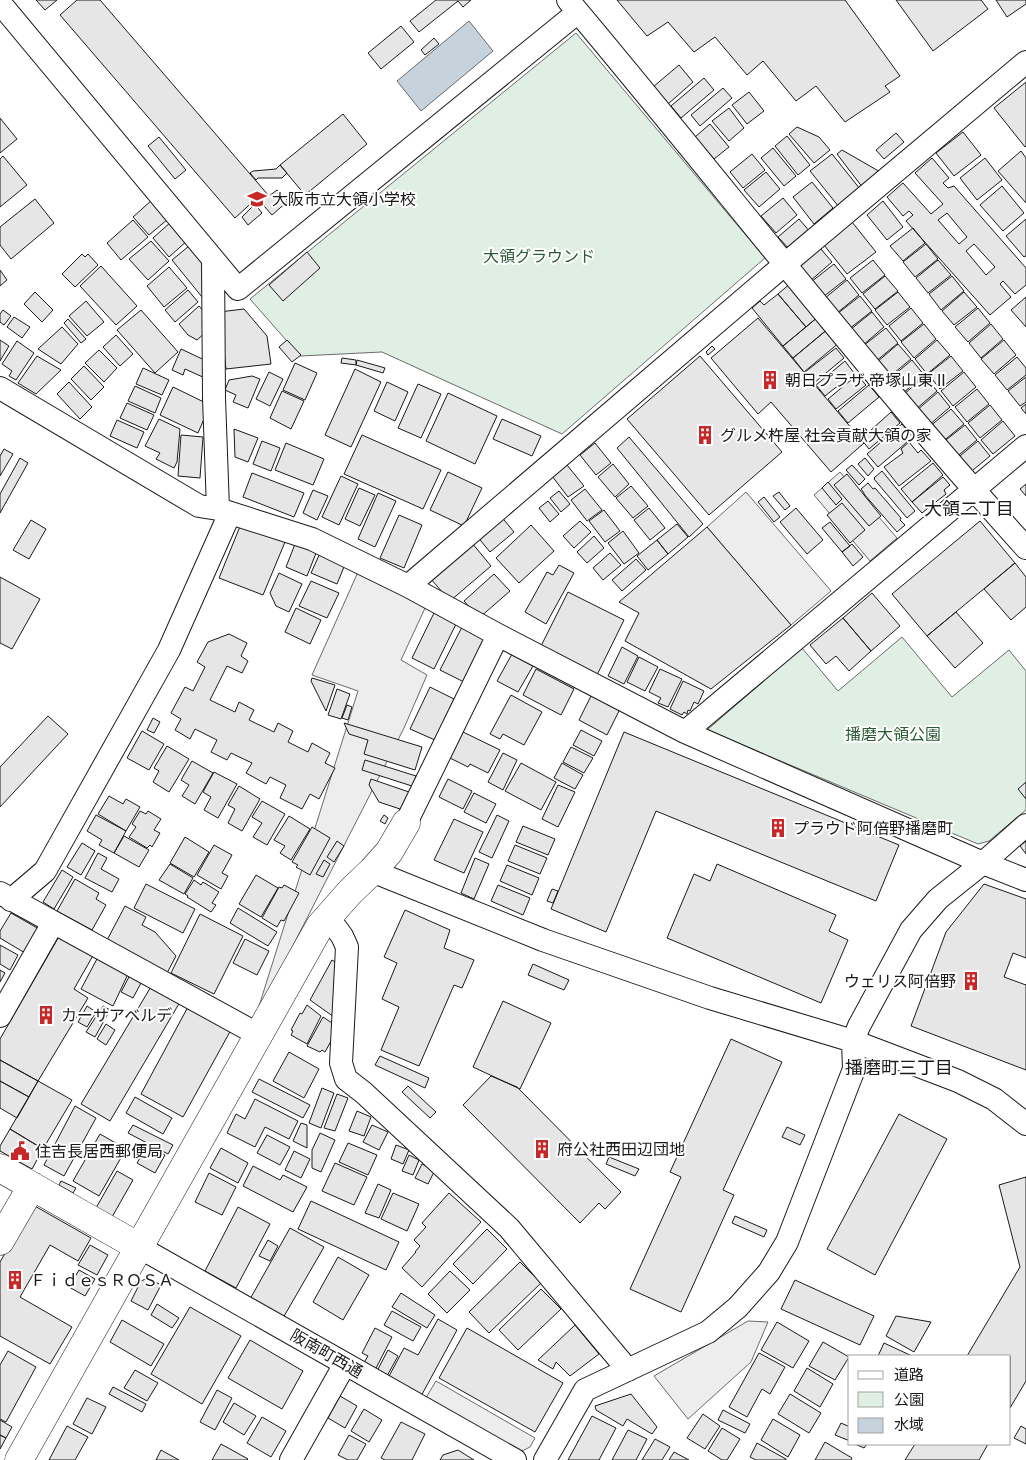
<svg xmlns="http://www.w3.org/2000/svg" width="1026" height="1460" viewBox="0 0 1026 1460" font-family="Roboto,'Noto Sans JP',sans-serif">
<style>
.green{fill:#e0efe3;stroke:#6a6a6a}
.parking{fill:#ededed;stroke:#6a6a6a}
.water{fill:#c6d2dc;stroke:#6a6a6a}
.building{fill:#e6e6e6;stroke:#1a1a1a;fill-rule:evenodd}
.lines{fill:none;stroke-linecap:round;stroke-linejoin:round}
.minor-casing{stroke:#1a1a1a;stroke-width:24}
.tertiary-casing{stroke:#1a1a1a;stroke-width:29}
.minor{stroke:#fff;stroke-width:22}
.tertiary{stroke:#fff;stroke-width:28}
.labels{text-anchor:middle;stroke-width:4;stroke-linejoin:round;paint-order:stroke}
.poi-label{font-size:16px;fill:#1a1a1a;stroke:#fff;text-anchor:start}
.park-label{font-size:16px;fill:#2b5a34;stroke:#fff}
.street-label{font-size:16px;fill:#1a1a1a;stroke:#fff}
.neighbourhood-label{font-size:18px;fill:#1a1a1a;stroke:#fff}
</style>
<rect width="100%" height="100%" fill="#fff"/>
<!-- green -->
<path class="green" d="M576,33L765,258L562,434L382,352L300,356L250,299Z
M902,637L952,697L1009,650L1026,671V810L989,841L978,844L707,730L802,648L838,691Z"/>
<!-- parking -->
<path class="parking" d="M840,472L897,538L870,561L814,495Z
M746,492L831,591L791,625L707,527Z
M358,572L426,606L401,660L427,675L404,728L254,1022L358,691L312,675Z
M748,1321L768,1322L751,1362L688,1419L654,1376Z
M436,1381L535,1438L530,1447L516,1454L424,1401Z"/>
<!-- water -->
<path class="water" d="M469,21L493,51L421,111L397,81Z"/>
<!-- building -->
<path class="building" d="M36,0H57L45,10Z
M77,0H100L269,196L277,190L288,201L272,215L257,198L235,218L60,15Z
M436,0H471L463,7L458,1L419,32L410,21Z
M617,0H845L900,76L885,86L890,92L845,122L816,86L796,101L763,61L747,75L715,37L694,52L668,22L647,36Z
M896,0H981L988,9L933,51Z
M996,0H1026V4L1007,17Z
M401,26L414,42L381,69L368,53Z
M434,38L439,44L425,55L421,50Z
M679,65L693,82L668,104L653,87Z
M704,78L714,90L681,118L671,106Z
M1026,82V146L1025,147L994,108Z
M723,88L732,98L700,126L691,115Z
M749,92L764,111L747,124L732,105Z
M729,108L744,128L729,141L712,121Z
M343,114L367,144L305,195L280,165Z
M0,118L17,139L0,153Z
M710,124L729,147L714,159L695,137Z
M797,127L819,137L830,150L814,163L789,134Z
M963,132L981,155L954,176L936,153Z
M896,133L904,142L884,159L876,150Z
M787,136L810,165L798,175L775,146Z
M159,137L186,170L175,179L148,146Z
M773,148L796,176L784,186L761,158Z
M842,150L882,173L863,188L837,154Z
M1021,151L1026,158V203L998,171Z
M752,154L765,170L743,188L730,172Z
M832,154L860,189L839,207L810,171Z
M3,156L27,185L0,207V159Z
M932,158L949,178L943,183L948,188L954,186L1026,268V285L1015,294L1003,281L1000,284L1011,297L990,315L906,221L913,215L909,211L903,216L887,197L903,183L931,214L943,204L915,173ZM947,213L967,237L959,244L938,220ZM974,244L995,267L986,275L966,251Z
M985,158L1002,180L977,200L960,178Z
M280,165L287,173L282,178H258L256,180L250,173L253,171L276,169Z
M766,172L780,189L759,207L744,190Z
M812,182L833,208L814,224L793,197Z
M1002,186L1024,213L1003,231L980,205Z
M783,198L797,215L776,233L761,216Z
M35,199L54,223L11,259L0,245V227Z
M152,200L168,219L149,235L133,217Z
M883,201L903,227L887,240L867,215Z
M255,204L262,213L248,225L242,217Z
M799,219L811,233L791,251L778,237Z
M1026,219V256L1024,257L1006,236Z
M133,220L148,237L121,260L107,243Z
M172,221L188,240L169,257L153,238Z
M852,222L876,252L847,274L824,245Z
M913,228L925,243L903,261L890,246Z
M151,241L169,261L148,280L129,259Z
M926,244L938,259L915,277L903,262Z
M189,246L207,269L208,292L202,297L172,260Z
M820,248L832,262L810,281L798,266Z
M307,252L320,268L283,301L269,285Z
M82,254L85,257L88,254L98,265L75,287L62,274Z
M873,260L885,275L862,293L850,278Z
M938,260L951,275L928,293L916,278Z
M834,264L846,279L823,297L811,282Z
M101,266L137,306L116,325L80,286Z
M169,267L187,288L164,307L147,286Z
M0,270L7,280L0,286Z
M885,276L898,291L875,309L863,294Z
M952,276L964,291L941,310L929,294Z
M847,280L859,295L837,313L825,298Z
M792,282L819,316L806,327L778,294Z
M188,290L198,302L175,322L165,310Z
M35,292L53,310L42,322L24,304Z
M898,292L910,307L887,325L875,310Z
M964,292L977,307L954,325L942,311Z
M778,294L806,327L783,346L752,308L760,301L764,305Z
M860,296L872,311L849,329L837,314Z
M1026,297V327L1011,310Z
M86,301L104,322L87,336L69,316Z
M199,306L207,315L208,330L197,340L188,335L179,324Z
M911,308L923,323L901,341L889,326Z
M978,308L990,323L968,342L955,327Z
M244,309L267,336L271,364L226,369L219,312Z
M3,310L11,316L4,325L0,322V314Z
M141,310L178,352L155,373L117,330Z
M872,312L884,327L862,346L850,330Z
M819,316L829,328L793,358L783,346Z
M14,317L30,327L22,338L7,327Z
M758,318L864,443L831,472L771,402L758,414L711,358Z
M68,319L86,339L81,343L64,323Z
M924,324L936,339L914,358L901,342Z
M991,324L1003,339L981,358L969,343Z
M62,327L78,344L61,364L38,349Z
M829,328L840,342L804,372L793,358Z
M886,328L898,343L875,362L863,346Z
M116,335L133,354L120,366L103,347Z
M0,340L9,346L0,361Z
M287,340L301,355L292,362L279,347Z
M937,340L950,355L927,374L915,359Z
M1004,340L1016,355L994,374L981,359Z
M17,341L34,353L16,380L9,376L12,371L2,364Z
M898,344L911,359L888,378L876,363Z
M712,346L715,349L708,355L706,352Z
M836,348L844,358L814,383L805,372Z
M181,349L211,363L205,378L185,369L183,375L172,370Z
M99,350L117,368L104,382L85,363Z
M37,356L61,370L36,394L18,383Z
M700,356L782,452L709,515L627,419Z
M951,356L963,371L940,389L928,374Z
M1017,357L1026,368V375L1007,390L995,375Z
M342,358L356,360V365L341,363Z
M357,360L385,368L383,373L356,365Z
M912,360L924,375L902,394L889,379Z
M845,361L854,373L825,396L816,385Z
M295,363L317,373L305,400L283,390Z
M84,366L104,387L91,400L71,379Z
M143,368L169,380L162,395L136,384Z
M355,369L381,382L351,447L325,435Z
M269,372L283,379L270,406L256,399Z
M964,372L976,387L953,406L941,391Z
M857,375L866,385L836,409L828,399Z
M252,376L260,379L248,408L233,402L236,395L225,390L229,380Z
M925,376L937,391L915,410L903,395Z
M1026,377V402L1020,406L1008,391Z
M69,382L92,407L80,419L57,394Z
M387,382L408,392L395,421L374,411Z
M418,384L441,394L421,438L398,428Z
M869,385L879,397L848,423L838,411Z
M135,386L161,398L155,413L128,401Z
M173,387L210,405L198,433L160,415Z
M977,389L989,404L967,422L955,407Z
M282,391L304,401L291,429L270,418Z
M938,392L950,407L928,426L916,411Z
M448,393L497,416L475,464L426,441Z
M127,403L154,415L147,430L120,418Z
M1026,404V414L1021,408Z
M990,405L1002,420L980,438L968,423Z
M951,409L964,424L941,443L929,427Z
M891,412L900,423L869,449L861,439Z
M159,419L180,429L177,462L174,468L156,459L160,453L145,446Z
M502,419L541,436L532,456L493,439Z
M117,420L144,432L137,448L110,436Z
M1003,421L1015,436L993,454L981,440Z
M902,424L913,437L878,467L867,454Z
M965,425L977,440L954,459L942,443Z
M234,429L258,438L248,462L235,457Z
M181,435L203,437L200,478L178,476Z
M362,435L441,470L423,509L344,474Z
M629,437L703,524L689,537L617,448Z
M262,441L280,448L271,471L253,464Z
M978,441L990,456L967,475L955,460Z
M909,442L918,453L921,450L931,461L899,486L884,467L903,453L901,449Z
M286,443L324,459L313,485L275,470Z
M595,443L611,463L596,475L580,455Z
M4,449L13,454L0,476V456Z
M20,458L28,463L0,513V494Z
M865,458L874,469L868,476L858,464Z
M933,463L943,475L912,502L901,489Z
M613,464L629,484L615,497L598,477Z
M567,465L584,486L568,497L552,476Z
M852,465L865,479L859,485L846,470Z
M882,471L915,511L907,518L874,479L875,478H874Z
M448,472L482,488L464,526L430,510Z
M252,473L304,493L294,517L243,497Z
M847,474L881,516L869,526L834,485Z
M341,476L358,484L339,525L322,517Z
M943,477L950,485L944,490L946,494L922,513L912,502Z
M828,482L842,499L836,505L822,488Z
M868,483L873,489L875,488L901,518L900,520L905,525L897,532L864,494V493L861,489Z
M1026,484V496L1020,489Z
M631,486L648,506L633,518L616,498Z
M359,488L375,495L360,526L345,519Z
M585,489L602,510L587,521L571,500Z
M313,490L328,496L317,520L303,513Z
M559,491L570,504L561,512L550,498Z
M779,492L790,506L785,510L773,496Z
M378,493L396,501L375,547L358,539Z
M764,497L780,517L774,522L758,502Z
M548,501L559,514L550,522L539,508Z
M842,503L865,530L850,543L827,515Z
M649,508L665,528L650,540L634,520Z
M796,508L823,540L807,554L780,522Z
M604,510L620,531L605,542L589,521Z
M399,515L422,525L404,568L380,558Z
M500,515L514,532L490,552L476,535Z
M31,520L46,529L29,559L13,550Z
M580,521L591,532L574,548L563,536Z
M980,521L1015,563L927,636L892,594Z
M830,522L850,546L842,552L822,528Z
M241,524L285,542L263,595L219,578Z
M677,524L688,537L668,554L657,540Z
M531,525L554,551L519,583L496,558Z
M707,527L791,625L711,689L625,641L639,613L619,602Z
M623,531L639,553L624,564L608,543Z
M594,536L604,548L587,563L577,552Z
M297,539L318,548L307,576L286,567Z
M657,540L668,554L648,570L637,556Z
M472,543L491,566L450,601L430,578Z
M852,544L863,557L853,566L842,552Z
M321,551L346,562L337,584L311,573Z
M610,553L621,565L603,580L593,568Z
M636,559L646,570L622,591L612,580Z
M1015,563L1026,577V607L1011,620L984,589Z
M559,565L574,573L546,624L525,612L547,572L553,575Z
M279,573L302,584L289,612L276,606L270,593Z
M494,574L510,591L479,618L464,601Z
M0,577L40,599L12,649L0,643Z
M311,581L339,593L327,618L299,606Z
M568,592L624,620L597,675L541,646Z
M872,593L900,626L871,651L843,618Z
M296,608L321,620L310,644L285,632Z
M956,612L983,643L955,668L927,636Z
M434,613L456,624L434,669L412,658Z
M843,618L871,651L849,671L836,656L826,664L810,645Z
M462,627L488,640L466,683L440,670Z
M229,634L247,643L241,656L248,661L242,673L227,666L210,700L235,712L239,702L254,710L249,720L274,732L278,723L293,731L288,742L308,752L312,743L330,753L325,763L335,768L319,799L310,794L302,809L280,798L286,785L270,777L266,784L246,773L252,763L231,753L227,760L211,752L217,740L195,729L190,739L175,730L181,719L171,713L185,687L193,691L205,667L197,662L208,642Z
M622,647L638,656L624,684L608,676Z
M512,654L533,666L518,692L497,681Z
M639,657L658,667L645,691L627,682Z
M536,669L574,689L561,715L523,695Z
M660,669L682,679L668,707L658,703L661,698L649,692Z
M312,678L335,685L326,711L311,681Z
M683,681L704,691L698,704L694,702L690,711L688,710L687,714L684,712L682,715L670,709Z
M430,687L454,699L435,740L410,729Z
M337,689L350,694L341,719L328,715Z
M592,694L620,709L607,735L579,720Z
M511,695L542,712L524,745L503,734L500,739L490,734Z
M347,705L352,707L348,720L342,718Z
M48,716L68,734L0,807V767Z
M153,718L160,722L154,733L147,730Z
M344,723L422,747L415,770L364,754L368,740L349,734Z
M581,730L602,741L594,756L573,745Z
M142,731L164,744L149,770L127,758Z
M463,732L500,750L488,773L470,764L468,767L450,758Z
M624,732L899,845L876,901L656,811L606,932L551,909Z
M167,746L189,759L169,792L153,782L159,771L154,768Z
M571,747L593,758L584,773L563,762Z
M503,753L517,760L503,790L488,782Z
M365,760L416,776L412,786L362,770Z
M192,761L213,773L195,804L182,796L189,785L181,780Z
M521,763L556,782L541,810L505,791Z
M562,763L583,775L575,789L554,778Z
M214,772L237,784L218,818L204,810L211,797L203,792Z
M371,779L409,792L403,810L379,802L369,785Z
M448,779L472,791L463,809L439,797Z
M1026,782V799L1018,789Z
M558,785L575,792L558,827L542,819Z
M239,786L260,799L242,831L228,823L235,809L228,805Z
M474,793L496,804L486,823L464,812Z
M109,796L123,804L126,799L140,807L126,831L98,814Z
M262,801L285,814L267,845L253,837L262,823L252,817Z
M140,811L146,814L148,811L161,819L154,830L160,833L152,847L150,845L147,848L129,837L136,827L132,824Z
M96,815L126,831L114,853L99,845L102,840L87,831Z
M384,815L388,818L385,824L380,821Z
M497,815L509,821L492,858L479,852Z
M289,816L310,829L291,860L280,853L285,846L274,840Z
M454,819L483,832L464,873L434,860Z
M523,826L555,839L548,855L516,842Z
M312,827L330,838L310,875L296,867L298,865L292,862Z
M124,836L149,850L139,867L114,853Z
M185,837L209,852L194,877L170,863Z
M337,841L344,846L334,862L327,857Z
M1026,841V854L1020,846Z
M82,843L95,851L81,875L67,867Z
M214,845L232,855L222,873L228,876L221,889L197,875Z
M515,845L547,858L540,874L508,861Z
M98,853L107,858L101,869L119,879L112,892L85,878Z
M475,858L489,864L474,899L461,893Z
M324,860L330,864L323,877L316,874Z
M170,864L193,878L184,894L159,880Z
M717,864L836,915L829,931L848,940L821,1003L667,938L694,874L710,881Z
M507,865L539,878L532,895L500,881Z
M62,870L73,877L54,909L43,902Z
M256,875L278,888L261,917L239,904Z
M75,879L99,893L96,899L106,905L92,930L57,911Z
M194,880L201,885L203,882L219,892L212,903L216,905L211,912L187,897L188,896L185,894Z
M146,884L195,909L183,933L134,908Z
M984,884L1026,899V958L1013,953L1004,977L1026,985V1070L911,1026L946,932Z
M284,885L299,893L284,921L281,920L277,927L262,918L279,887L282,888Z
M498,885L530,898L523,915L491,901Z
M552,889L558,891L553,903L547,901Z
M125,906L146,917L142,925L155,932L176,956L166,975L106,942Z
M238,908L277,932L268,946L230,923Z
M405,910L450,930L444,948L474,960L462,988L454,985L419,1066L381,1050L399,1007L382,999L397,963L384,957Z
M11,913L39,929L25,953L0,938V931Z
M200,914L243,936L214,994L171,973Z
M61,933L95,952L74,989L88,998L38,1081L0,1060V1039Z
M245,939L269,951L257,975L233,963Z
M0,945L18,955L10,970L0,964Z
M98,957L128,974L113,1006L81,989Z
M332,960L337,963L334,1017L310,1000Z
M533,964L569,980L564,990L528,975Z
M0,970L5,973L0,982Z
M130,975L142,981L133,998L121,992Z
M152,985L180,1002L110,1121L81,1104Z
M503,1001L551,1023L520,1089L473,1067Z
M189,1005L232,1028L183,1117L141,1094Z
M307,1005L321,1016L307,1044L291,1035L293,1031L291,1030L300,1013L302,1014Z
M87,1006L96,1012L87,1027L78,1022Z
M103,1006L110,1010L95,1037L86,1032Z
M323,1017L335,1025L336,1032L325,1052L322,1050L320,1052L307,1046Z
M106,1024L115,1030L106,1045L97,1039Z
M731,1039L782,1062L723,1190L734,1195L681,1312L630,1289L681,1177L670,1172Z
M289,1052L319,1069L304,1098L273,1081Z
M380,1056L429,1078L425,1088L375,1065Z
M0,1060L38,1081L29,1097L0,1081Z
M491,1076L517,1087L621,1192L605,1209L599,1203L580,1223L463,1105Z
M259,1079L310,1105L303,1118L252,1092Z
M0,1081L29,1097L17,1118L0,1108Z
M38,1081L72,1100L43,1149L10,1129Z
M408,1086L436,1112L430,1118L402,1092Z
M322,1088L334,1093L321,1128L309,1123Z
M337,1094L348,1098L335,1131L324,1128Z
M135,1097L172,1118L163,1134L126,1113Z
M255,1099L298,1121L289,1139L265,1127L255,1147L227,1133L236,1114L245,1119Z
M75,1106L96,1118L64,1176L44,1165Z
M357,1111L371,1117L364,1136L349,1131Z
M899,1114L947,1139L875,1275L827,1249Z
M301,1123L307,1125V1148L293,1141Z
M133,1125L173,1145L168,1154L128,1133Z
M372,1125L388,1132L379,1150L363,1142Z
M787,1127L805,1135L800,1145L782,1137Z
M10,1129L43,1149L32,1169L0,1151V1146Z
M320,1133L335,1140L321,1172L312,1168V1150Z
M100,1134L126,1149L99,1196L73,1181Z
M267,1135L290,1147L280,1165L257,1153Z
M348,1143L377,1155L368,1175L339,1162Z
M396,1145L409,1150L403,1164L391,1159Z
M147,1146L165,1155L155,1173L137,1163Z
M221,1148L248,1163L238,1183L210,1168Z
M294,1151L310,1159L301,1178L285,1170Z
M409,1155L419,1160L413,1175L402,1171Z
M609,1157L639,1169L635,1176L606,1164Z
M335,1163L367,1177L354,1205L322,1191Z
M422,1164L435,1170L428,1184L415,1178Z
M253,1166L280,1180L283,1175L307,1187L293,1212L243,1186Z
M117,1171L133,1180L112,1217L96,1208Z
M209,1173L236,1187L222,1215L195,1202Z
M1026,1177V1381L1010,1408V1356H967L1020,1267L999,1185Z
M61,1181L76,1188L73,1193L59,1185Z
M378,1184L391,1190L379,1218L365,1213Z
M393,1193L419,1204L407,1231L381,1219Z
M449,1193L481,1222L422,1287L402,1268L416,1252H415L420,1246L414,1240L426,1227L422,1223Z
M311,1201L399,1242L386,1270L298,1229Z
M33,1205L91,1238L78,1261L50,1245L20,1297L72,1327L50,1364L0,1336V1262Z
M238,1207L270,1224L236,1288L205,1271Z
M735,1216L767,1230L764,1237L732,1223Z
M290,1228L324,1247L283,1318L250,1299Z
M487,1229L507,1249L473,1284L453,1264Z
M268,1240L278,1246L270,1261L259,1256Z
M90,1245L108,1255L97,1275L78,1265Z
M338,1257L369,1275L343,1320L313,1302Z
M520,1262L541,1283L489,1333L469,1312Z
M79,1270L95,1279L85,1296L69,1287Z
M450,1271L470,1290L447,1313L428,1294Z
M148,1278L161,1285L148,1310L131,1301L141,1281Z
M795,1280L874,1316L860,1345L781,1309Z
M541,1289L561,1309L518,1350L499,1330Z
M401,1293L435,1315L427,1328L392,1307Z
M157,1304L179,1318L172,1328L151,1315Z
M190,1307L241,1336L202,1404L151,1374Z
M392,1311L421,1327L413,1341L384,1325Z
M896,1316L931,1322L914,1352L886,1336Z
M438,1319L457,1330L420,1398L387,1380L404,1348L418,1355Z
M122,1320L164,1344L151,1366L110,1342Z
M777,1322L809,1341L793,1368L761,1350Z
M575,1325L599,1354L570,1376L556,1362L553,1369L538,1360Z
M375,1328L392,1337L374,1372L362,1366L368,1356L362,1353Z
M467,1328L563,1383L535,1432L439,1378Z
M250,1340L303,1371L282,1409L228,1378Z
M823,1342L849,1357L835,1380L809,1366Z
M884,1343L912,1356H878Z
M388,1350L398,1356L387,1376L377,1371Z
M8,1351L36,1367L6,1422L0,1419V1365Z
M759,1353L785,1367L770,1394L762,1389L747,1417L729,1407Z
M807,1368L833,1384L820,1407L794,1391Z
M135,1370L158,1383L147,1401L124,1388Z
M113,1387L146,1404L142,1412L109,1394Z
M217,1390L232,1398L215,1430L200,1422Z
M631,1394L657,1427L652,1434L627,1419L623,1426L596,1410L595,1406Z
M790,1394L821,1413L809,1433L778,1414Z
M340,1396L357,1406L345,1428L328,1418Z
M87,1398L106,1407L92,1434L73,1424Z
M234,1403L256,1416L244,1435L223,1422Z
M364,1409L382,1420L369,1442L351,1431Z
M723,1410L750,1424L745,1433L718,1420Z
M703,1414L720,1426L705,1449L687,1438Z
M592,1416L616,1428L599,1460H568Z
M262,1417L286,1431L271,1457L247,1443Z
M773,1419L800,1435L788,1457L761,1440Z
M0,1420L12,1427L6,1438L0,1435Z
M401,1422L425,1434L412,1460H385L381,1458Z
M841,1423L850,1427V1441L835,1435Z
M67,1426L88,1437L75,1460H49Z
M1021,1426L1026,1429V1444L1014,1438Z
M722,1428L740,1439L727,1460H722L708,1451Z
M628,1430L647,1439L636,1460H612Z
M0,1435L6,1438L0,1449Z
M349,1435L366,1444L357,1460H348L338,1455Z
M655,1439L670,1447L662,1460H642Z
M825,1442L852,1458L851,1460H815Z
M757,1443L786,1459V1460H756L750,1457Z
M221,1444L248,1459L247,1460H212Z
M855,1444H867L864,1448Z
M915,1444H988L979,1460H905Z
M161,1450L179,1460H156Z
M458,1450L474,1460H440L443,1455Z
M674,1452L689,1460H669Z"/>
<g class="lines">
<!-- minor casing -->
<g class="minor-casing">
<path id="minor" d="M568,0C721,182 866,371 1026,548
M0,3L238,289L578,12
M213,259L214,398L218,509
M0,388L199,506L218,509L312,539L408,586L498,635L685,732L983,863L1026,880
M408,586L784,265L1026,62
M685,732L1026,446
M406,823L498,635
M372,871L543,940L710,998L853,1041L958,1081L994,1099L1026,1124
M0,893L259,1035
M11,900L45,871L169,650L230,513
M328,917L342,936L347,947L341,1063L346,1079L364,1093L509,1228L628,1370
M0,1016L53,923
M139,1247L515,1460
M291,1460L345,1364
M545,1460L585,1390L708,1332L738,1307L769,1272L787,1242L854,1069L853,1041L859,1026L911,930L938,899L983,863L1026,825"/>
</g>
<!-- tertiary casing -->
<g class="tertiary-casing">
<path id="tertiary" d="M0,1168L139,1247
M0,1241L32,1186
M19,1460L320,926L350,892L372,871L389,852L406,823"/>
</g>
<!-- minor -->
<use href="#minor" class="minor"/>
<!-- tertiary -->
<use href="#tertiary" class="tertiary"/>
</g>
<!-- icons -->
<defs>
<g id="school-bare" transform="scale(1.5)"><path d="M0-5L7-2L0 1L-7-2ZM-4 1L0 2.5L4 1V4Q0 6-4 4Z" fill="#c62828" stroke="#fff" stroke-width="2.5" paint-order="stroke"/></g>
<g id="building-bare" transform="scale(1.5)"><path d="M-4-6H4V6H1V3H-1V6H-4ZM-2.5-4.3h1.7v1.8h-1.7ZM.8-4.3h1.7v1.8H.8ZM-2.5-1h1.7V.8h-1.7ZM.8-1h1.7V.8H.8Z" fill="#c62828" stroke="#fff" stroke-width="2.5" paint-order="stroke"/></g>
<g id="civic-bare" transform="scale(1.5)"><path d="M-.6-6.5H3V-4.5H.6V-3L4-1V1h2V6H-6V1h2V-1L-.6-3ZM-1.2 2.5V6h2.4V2.5Z" fill="#c62828" stroke="#fff" stroke-width="2.5" paint-order="stroke"/></g>
</defs>
<g fill-rule="evenodd">
<use href="#school-bare" x="257" y="199"/>
<use href="#building-bare" x="770" y="380"/>
<use href="#building-bare" x="705" y="435"/>
<use href="#building-bare" x="778" y="828"/>
<use href="#building-bare" x="971" y="981"/>
<use href="#building-bare" x="46" y="1015"/>
<use href="#building-bare" x="542" y="1149"/>
<use href="#civic-bare" x="20" y="1151"/>
<use href="#building-bare" x="15" y="1280"/>
</g>
<g class="labels">
<!-- poi labels -->
<g class="poi-label">
<text x="272" y="205">大阪市立大領小学校</text>
<text x="785" y="386">朝日プラザ 帝塚山東 II</text>
<text x="720" y="441">グルメ杵屋 社会貢献大領の家</text>
<text x="793" y="834">プラウド阿倍野播磨町</text>
<text x="956" y="987" text-anchor="end">ウェリス阿倍野</text>
<text x="61" y="1021">カーサアベルデ</text>
<text x="557" y="1155">府公社西田辺団地</text>
<text x="35" y="1157">住吉長居西郵便局</text>
<text x="30" y="1286">ＦｉｄｅｓＲＯＳＡ</text>
</g>
<!-- park labels -->
<g class="park-label">
<text x="539" y="262">大領グラウンド</text>
<text x="893" y="740">播磨大領公園</text>
</g>
<!-- street labels -->
<g class="street-label">
<text transform="translate(327 1353) rotate(30)" y="6">阪南町西通</text>
</g>
<!-- neighbourhood labels -->
<g class="neighbourhood-label">
<text x="969" y="515">大領二丁目</text>
<text x="899" y="1074">播磨町三丁目</text>
</g>
</g>
<!-- legend -->
<rect x="848" y="1355" width="162" height="90" fill="#ffffff" stroke="#a3a3a3"/>
<rect x="858" y="1371" width="25" height="8" fill="#ffffff" stroke="#a3a3a3"/>
<text x="894" y="1380" font-size="15" fill="#1a1a1a">道路</text>
<rect x="858" y="1392" width="25" height="15" fill="#e0efe3" stroke="#a3a3a3"/>
<text x="894" y="1405" font-size="15" fill="#1a1a1a">公園</text>
<rect x="858" y="1418" width="25" height="15" fill="#c6d2dc" stroke="#a3a3a3"/>
<text x="894" y="1430" font-size="15" fill="#1a1a1a">水域</text>
</svg>
